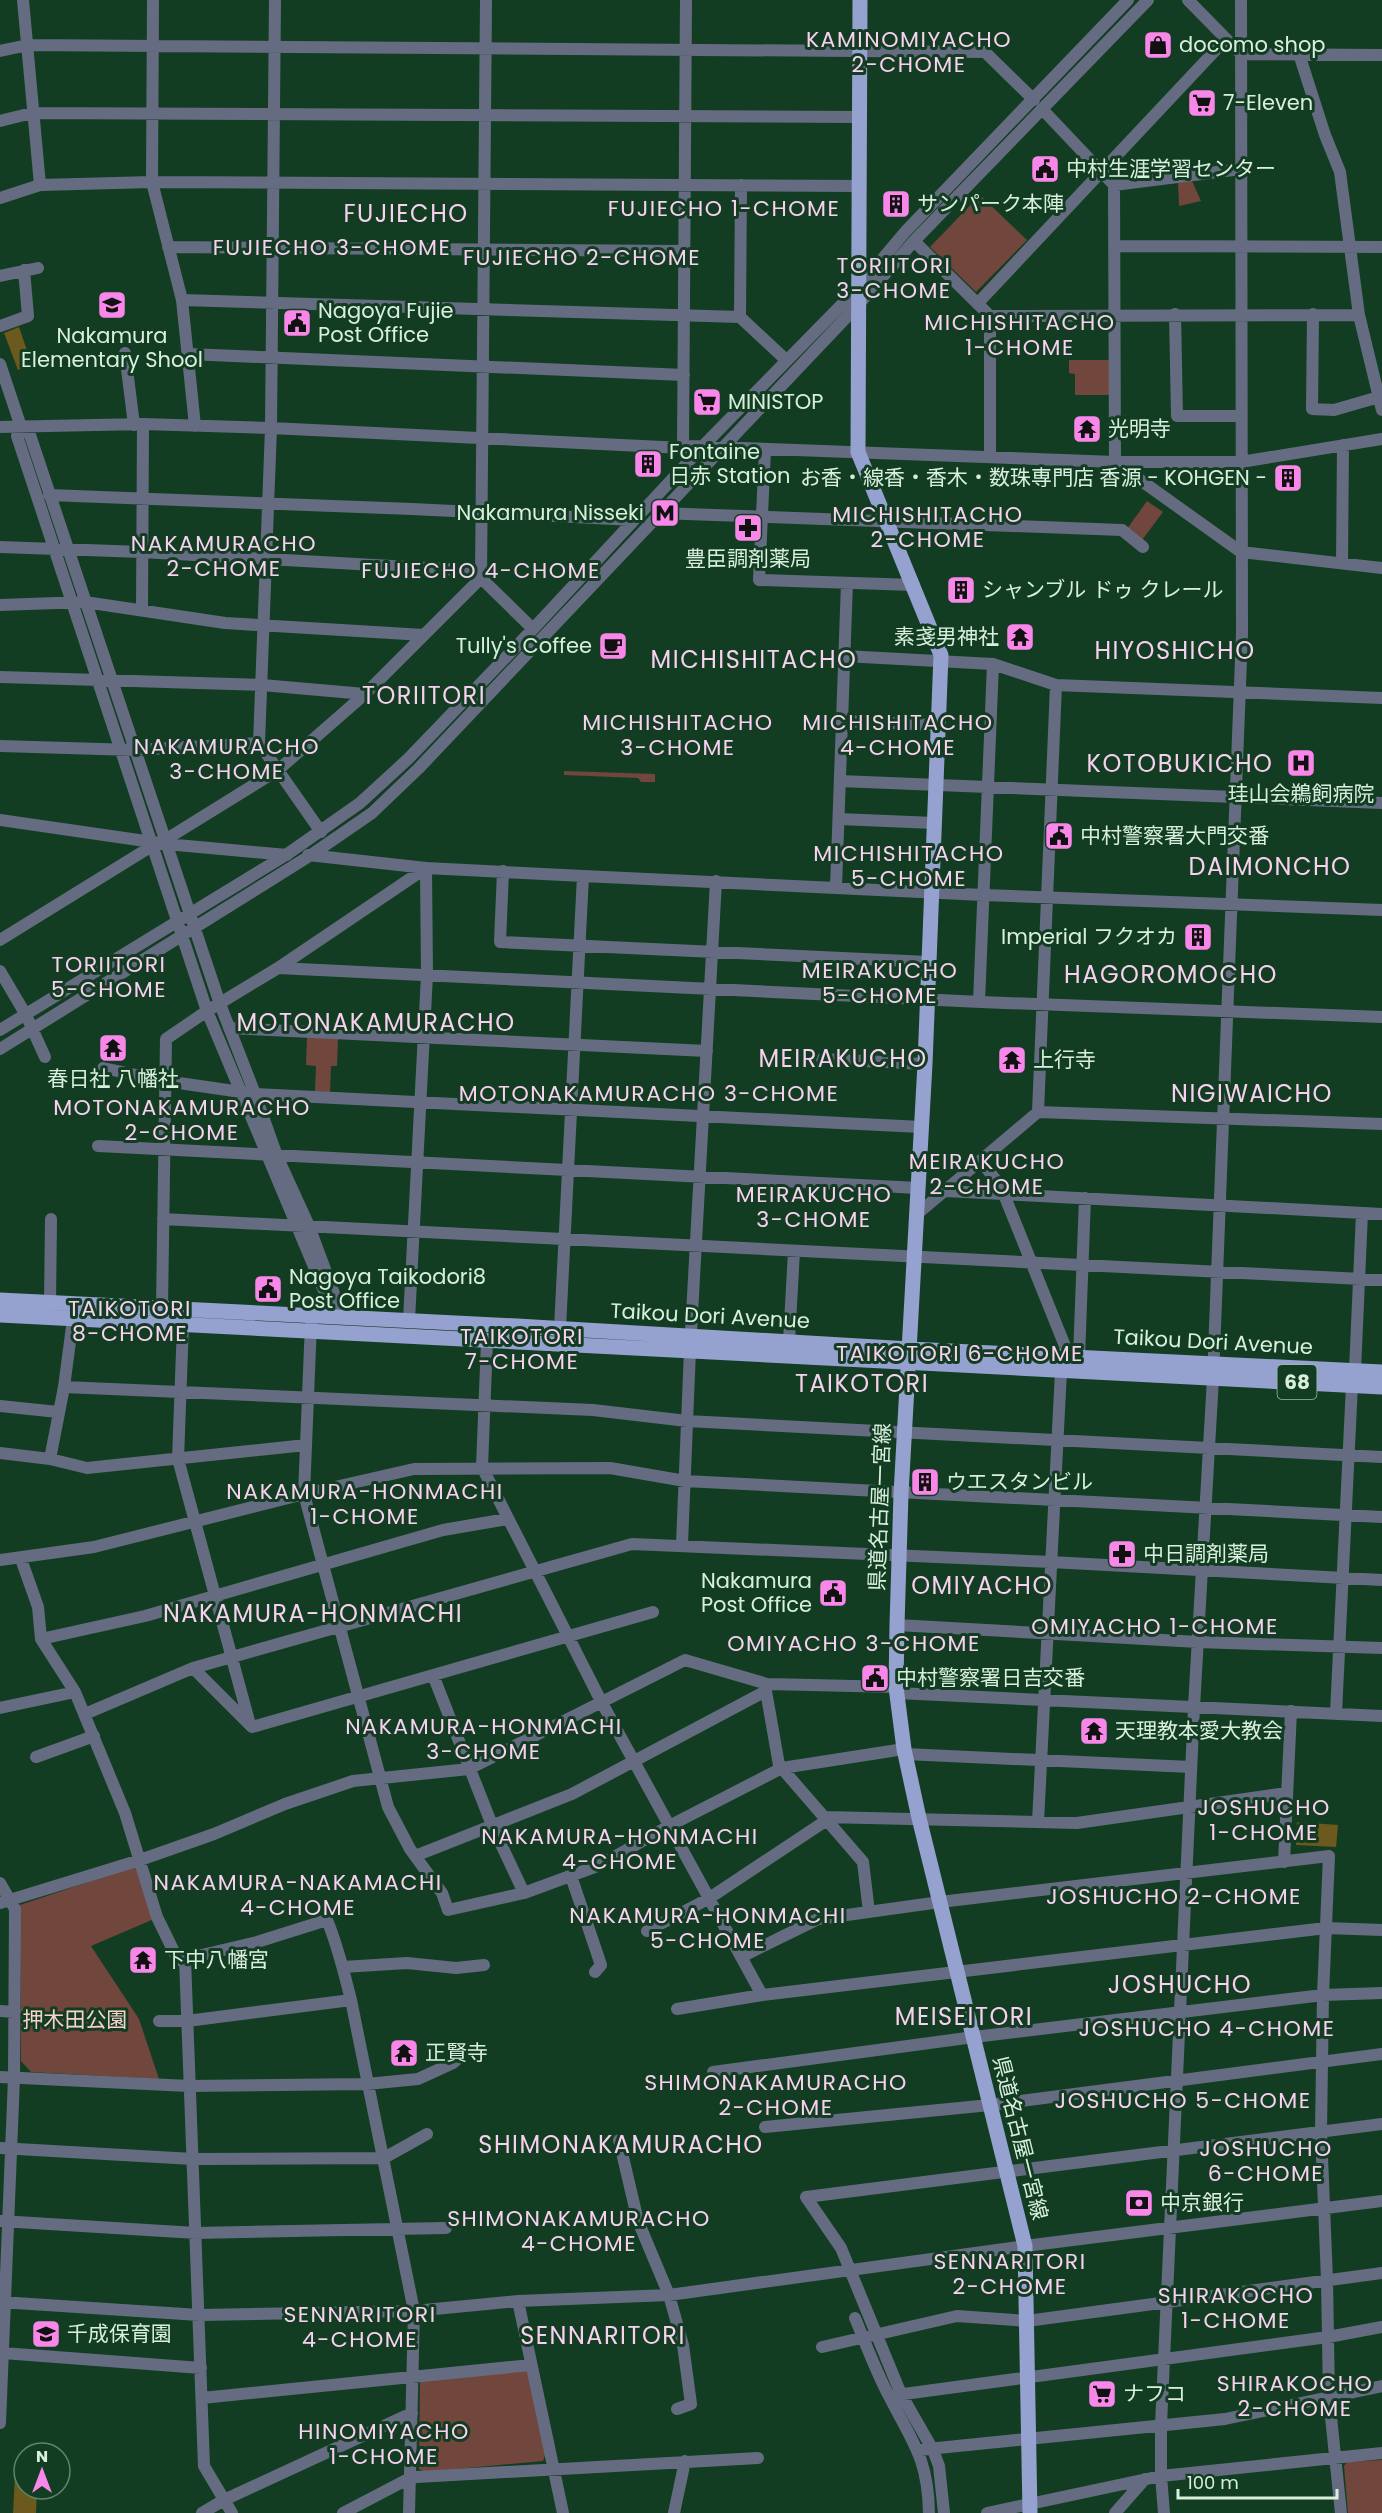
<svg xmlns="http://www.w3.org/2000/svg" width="1382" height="2513" viewBox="0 0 1382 2513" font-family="Poppins,'Noto Sans JP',sans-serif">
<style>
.green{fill:#71463d}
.water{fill:#6b591d}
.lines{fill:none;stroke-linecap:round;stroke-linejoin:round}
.minor{stroke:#656c82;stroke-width:12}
.major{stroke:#95a2d0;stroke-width:15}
.labels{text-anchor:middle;stroke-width:6;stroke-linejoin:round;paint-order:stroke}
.shield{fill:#133d22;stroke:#9ebaa6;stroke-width:1.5}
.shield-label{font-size:20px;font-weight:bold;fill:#d9efde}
.poi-label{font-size:21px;fill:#d9efde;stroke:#133d22;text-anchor:start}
.street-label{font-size:21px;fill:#d9efde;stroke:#133d22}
.park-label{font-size:21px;fill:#f8d2ca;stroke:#133d22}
.neighbourhood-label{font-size:22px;letter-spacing:1.5px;fill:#f8d1f0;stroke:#133d22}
.quarter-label{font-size:24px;letter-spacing:1.5px;fill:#f8d1f0;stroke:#133d22}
</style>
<rect width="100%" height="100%" fill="#133d22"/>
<!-- green -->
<path class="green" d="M1192,181L1201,201L1179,206L1178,182Z
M980,195L1027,240L976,292L930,247Z
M1069,360H1110V395H1075V374L1069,373Z
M1147,501L1163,512L1142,540L1127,529Z
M564,771L655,774V782H641L638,778L564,775Z
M307,1037L338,1039L337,1066H331L330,1092L315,1091L316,1066L306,1065Z
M136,1866L154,1919L91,1946L139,2019L159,2079L31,2072L21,2061L20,1905Z
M526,2370L529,2372L545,2455L543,2461L424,2472L419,2469L420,2379Z
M1382,2460V2513H1348L1344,2466L1347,2462Z"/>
<!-- water -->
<path class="water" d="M19,327L32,365L18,370L4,333Z
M1297,1822L1338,1825L1336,1847L1296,1845Z
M15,2475H24V2489H37L36,2513H13Z"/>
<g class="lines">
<!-- minor -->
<path class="minor" d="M23,0L40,185
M153,0L152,182L182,300L195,426
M1188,0L1241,54L1382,55
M0,51L28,45L985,52L1034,100
M1299,54L1325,135L1340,172L1359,315L1382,410
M1043,110L1114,185L1115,462
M0,121L32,113L860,117
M1114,185L1241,169
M0,198L40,185L152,182L859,186
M914,241L990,316V457
M1114,246L1382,247
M168,247L685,251
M0,276L38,268
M182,300L740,317L786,360
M978,303L1226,39
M1175,314L1177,416H1241
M1313,314L1312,409L1334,410L1379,397
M990,316L1359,315
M740,317L741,185
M0,326L28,316L24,270
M125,353L134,425
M188,354L684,375
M0,364L21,427L17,436L207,1011L335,1317
M0,427L143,424L271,428L683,448L688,446L1115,462H1241L1382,439
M21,427L30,435L220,1004L255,1094L277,1156L309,1226L343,1318
M683,448L686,0
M765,450L759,580L914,585
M1115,462L1241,552L1382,568
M49,495L412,509L634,520
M659,513L1122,530L1143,547
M0,547L142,552L481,571
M1342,563L1343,445
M481,578L533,629
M0,605L85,602L225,623L424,635
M142,609L143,424
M844,656L993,664L1056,685L1382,698
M0,677L262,685L365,694
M843,721L938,725
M259,743L321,832
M0,746L134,750L259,743L271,428L275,0
M840,781L1382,803
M839,819L934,823
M0,820L166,844L287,855
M165,840L278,770L365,694L481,578L486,0
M308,855L426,868L583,876L983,895L1382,910
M503,871L500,942L928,962
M836,887L847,583
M0,940L152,846
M278,968L981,1002L1382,1017
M0,971L26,1015L45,1057
M979,1002L993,664
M229,1028L707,1051
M0,1030L286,855L360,803L409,758L533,629L702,447L858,288L905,232L1128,0
M0,1049L311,855L372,813L419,768L858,305L914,241L1148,0
M822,1059L925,1064
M103,1068L165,1081L255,1094L921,1127
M1038,1112L1056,685
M98,1146L918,1188
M981,1161L1001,1187L1069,1356
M945,1191L1382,1214
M916,1215L1038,1112L1382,1124
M163,1219L1382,1280
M50,1303L51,1219
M162,1307L166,1039L207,1011L278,968L426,868L427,975L409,1320
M311,1323L304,1494L388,1807L410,1849L442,1893L448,1910L524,1893L600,1865L669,1826L782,1768L904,1749
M183,1324L178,1459L249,1721
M560,1328L583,876
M487,1341L482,1467L602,1703L762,1995
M789,1341L794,1251
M1079,1357L1085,1198
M1355,1370L1362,1213
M64,1387L593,1410L687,1421L1382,1457
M0,1406L58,1412
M0,1453L50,1459L87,1468L306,1445
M50,1459L64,1387L73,1319
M682,1544L690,1350L716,881
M21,1559L38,1607L41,1639L75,1692L125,1813L157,1917L178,1960L185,1959L204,2466L232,2513
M0,1560L94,1547L304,1494L414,1469L610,1468L685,1481L1382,1517
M897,1625L1198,1642L1382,1648
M41,1639L145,1616L443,1530L507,1519
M193,1668L252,1727L653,1612
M433,1675L492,1825L524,1893
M766,1691L779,1765L863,1862L869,1912
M897,1693L1382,1716
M0,1708L75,1692
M1336,1713L1352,1385
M85,1714L193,1668L632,1544L1051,1562L1382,1580
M905,1754L1191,1767
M36,1757L94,1736
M825,1817L1077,1823L1287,1793
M1038,1822L1061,1371
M415,1856L572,1794L766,1691L767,1684
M1284,1862L1291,1711
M571,1876L601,1965L595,1972
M0,1883L15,1909L14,2078L0,2423
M0,1903L140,1860L214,1834L285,1804L353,1781L469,1769L685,1660L767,1684L896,1687
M647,1931L708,1899L827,1820
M741,1957L818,1919L940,1902L1329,1856L1323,1995L1321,2132L1327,2280L1329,2398L1341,2513
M185,1959L257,1942L327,1920C338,1946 344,1973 351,2000L414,2311L409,2513
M343,1967L407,1963L456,1968L484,1965
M677,2009L762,1995L1326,1928L1382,1930
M0,2011L15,2012
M159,2021H187L351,2000
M713,2072L974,2037L1323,1995L1382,1993
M0,2077L189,2086L367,2084L418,2079L453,2063L461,2056
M765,2127L990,2105L1382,2054
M619,2140L638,2221L669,2295L683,2345L691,2404L677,2409
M0,2148L193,2159L384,2158L427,2134
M0,2221L196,2233L446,2228
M518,2301L563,2513
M0,2302L199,2315L414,2311L518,2301L669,2295L1025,2246L1382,2201
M855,2318C866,2344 876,2372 890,2398C913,2443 928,2459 929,2513
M822,2347L957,2316L1027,2321L1382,2273
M3,2353L201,2368
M889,2396L1328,2337L1382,2327
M202,2398L531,2365
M918,2450L1225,2419L1382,2386
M202,2513L224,2500L412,2413
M343,2513L410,2478L417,2477L758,2458
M674,2513L685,2461
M944,2513L939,2466L933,2450L901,2394L841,2248L806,2197L1382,2124
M987,2513L1161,2476L1382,2453
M1115,2513L1145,2479
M1164,2513L1161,2476V2425L1194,1707L1213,1378L1242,634L1241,0"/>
<!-- major -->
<path class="major" d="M860,0L858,452L941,655L925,1064L901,1494L897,1625L896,1687L904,1749L919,1818L1025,2246L1030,2513
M0,1300L517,1326L910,1349L1382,1372
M0,1315L1382,1387"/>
</g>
<!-- icons -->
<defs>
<g id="shop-square" transform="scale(1.5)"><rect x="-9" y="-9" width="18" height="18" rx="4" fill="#f987e9" stroke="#133d22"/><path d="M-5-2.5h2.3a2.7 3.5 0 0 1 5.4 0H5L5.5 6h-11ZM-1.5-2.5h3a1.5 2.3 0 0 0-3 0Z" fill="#111"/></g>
<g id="supermarket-square" transform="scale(1.5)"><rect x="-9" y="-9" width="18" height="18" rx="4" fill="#f987e9" stroke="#133d22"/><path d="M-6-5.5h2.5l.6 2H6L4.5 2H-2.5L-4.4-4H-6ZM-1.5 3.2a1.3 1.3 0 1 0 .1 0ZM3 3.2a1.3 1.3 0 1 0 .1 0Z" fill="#111"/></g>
<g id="civic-square" transform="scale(1.5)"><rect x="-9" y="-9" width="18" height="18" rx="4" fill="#f987e9" stroke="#133d22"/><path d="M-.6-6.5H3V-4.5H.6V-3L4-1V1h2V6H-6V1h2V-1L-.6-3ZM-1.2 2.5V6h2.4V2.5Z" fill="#111"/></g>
<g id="building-square" transform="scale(1.5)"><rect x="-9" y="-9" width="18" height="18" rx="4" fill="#f987e9" stroke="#133d22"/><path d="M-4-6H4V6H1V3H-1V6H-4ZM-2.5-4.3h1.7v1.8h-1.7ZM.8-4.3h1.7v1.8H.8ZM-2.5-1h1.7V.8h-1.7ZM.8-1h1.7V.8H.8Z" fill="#111"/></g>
<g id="school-square" transform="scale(1.5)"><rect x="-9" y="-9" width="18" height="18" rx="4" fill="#f987e9" stroke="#133d22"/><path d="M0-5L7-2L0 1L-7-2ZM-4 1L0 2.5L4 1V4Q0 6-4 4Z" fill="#111"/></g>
<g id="temple-square" transform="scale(1.5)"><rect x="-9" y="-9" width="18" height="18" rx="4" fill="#f987e9" stroke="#133d22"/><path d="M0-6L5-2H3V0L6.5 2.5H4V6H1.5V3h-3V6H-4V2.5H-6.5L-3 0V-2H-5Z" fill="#111"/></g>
<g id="metro-square" transform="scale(1.5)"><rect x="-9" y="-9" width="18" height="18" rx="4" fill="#f987e9" stroke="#133d22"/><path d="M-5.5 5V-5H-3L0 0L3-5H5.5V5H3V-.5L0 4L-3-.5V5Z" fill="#111"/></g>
<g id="pharmacy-square" transform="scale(1.5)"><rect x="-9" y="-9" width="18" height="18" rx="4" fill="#f987e9" stroke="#133d22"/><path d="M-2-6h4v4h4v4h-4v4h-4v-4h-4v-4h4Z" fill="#111"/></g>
<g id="cafe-square" transform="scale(1.5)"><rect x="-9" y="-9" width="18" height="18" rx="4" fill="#f987e9" stroke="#133d22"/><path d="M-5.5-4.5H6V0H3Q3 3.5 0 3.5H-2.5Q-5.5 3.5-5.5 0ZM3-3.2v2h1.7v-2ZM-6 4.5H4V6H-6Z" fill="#111"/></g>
<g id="hospital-square" transform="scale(1.5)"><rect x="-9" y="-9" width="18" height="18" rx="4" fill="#f987e9" stroke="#133d22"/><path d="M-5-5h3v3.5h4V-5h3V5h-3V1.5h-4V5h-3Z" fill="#111"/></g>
<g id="bank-square" transform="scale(1.5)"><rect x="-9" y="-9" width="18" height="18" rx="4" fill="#f987e9" stroke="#133d22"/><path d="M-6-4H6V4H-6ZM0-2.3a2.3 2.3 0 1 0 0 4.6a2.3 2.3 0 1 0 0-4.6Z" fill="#111"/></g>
</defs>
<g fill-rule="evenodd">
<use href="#shop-square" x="1158" y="45"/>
<use href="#supermarket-square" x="1202" y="103"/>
<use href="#civic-square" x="1045" y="169"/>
<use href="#building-square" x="896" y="204"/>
<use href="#school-square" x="112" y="305"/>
<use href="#civic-square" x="297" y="323"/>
<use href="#supermarket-square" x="707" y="402"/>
<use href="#temple-square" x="1087" y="429"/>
<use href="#building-square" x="648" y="464"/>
<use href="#building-square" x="1288" y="478"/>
<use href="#metro-square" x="665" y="513"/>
<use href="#pharmacy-square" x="748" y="528"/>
<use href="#building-square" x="961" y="590"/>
<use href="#temple-square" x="1020" y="637"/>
<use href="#cafe-square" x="613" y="646"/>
<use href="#hospital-square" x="1301" y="763"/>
<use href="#civic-square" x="1059" y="836"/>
<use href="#building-square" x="1198" y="937"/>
<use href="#temple-square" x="113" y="1048"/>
<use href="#temple-square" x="1012" y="1060"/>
<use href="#civic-square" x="268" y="1289"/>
<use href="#building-square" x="925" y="1482"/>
<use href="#pharmacy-square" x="1122" y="1554"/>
<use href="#civic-square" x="833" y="1593"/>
<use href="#civic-square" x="875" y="1678"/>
<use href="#temple-square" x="1094" y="1731"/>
<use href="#temple-square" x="143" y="1960"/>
<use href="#temple-square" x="404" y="2053"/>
<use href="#bank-square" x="1139" y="2203"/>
<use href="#school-square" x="46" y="2334"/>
<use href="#supermarket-square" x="1102" y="2394"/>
</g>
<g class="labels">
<!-- shield labels -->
<rect class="shield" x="1277.5" y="1365" width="39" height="34" rx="4.5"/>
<g class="shield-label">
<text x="1297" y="1389">68</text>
</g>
<!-- poi labels -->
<g class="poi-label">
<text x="1179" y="52">docomo shop</text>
<text x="1223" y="110">7-Eleven</text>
<text x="1066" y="176">中村生涯学習センター</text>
<text x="917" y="211">サンパーク本陣</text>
<text x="318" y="318">Nagoya Fujie<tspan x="318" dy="24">Post Office</tspan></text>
<text x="112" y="343" text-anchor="middle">Nakamura<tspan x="112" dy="24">Elementary Shool</tspan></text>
<text x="728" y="409">MINISTOP</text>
<text x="1108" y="436">光明寺</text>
<text x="669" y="459">Fontaine<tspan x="669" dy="24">日赤 Station</tspan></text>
<text x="1267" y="485" text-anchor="end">お香・線香・香木・数珠専門店 香源 - KOHGEN -</text>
<text x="644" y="520" text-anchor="end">Nakamura Nisseki</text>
<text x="748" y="566" text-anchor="middle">豊臣調剤薬局</text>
<text x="982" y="597">シャンブル ドゥ クレール</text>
<text x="999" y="644" text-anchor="end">素戔男神社</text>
<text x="592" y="653" text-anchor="end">Tully's Coffee</text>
<text x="1301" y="801" text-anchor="middle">珪山会鵜飼病院</text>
<text x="1080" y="843">中村警察署大門交番</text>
<text x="1177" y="944" text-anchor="end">Imperial フクオカ</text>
<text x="1033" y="1067">上行寺</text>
<text x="113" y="1086" text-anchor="middle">春日社 八幡社</text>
<text x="289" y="1284">Nagoya Taikodori8<tspan x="289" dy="24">Post Office</tspan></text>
<text x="946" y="1489">ウエスタンビル</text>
<text x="1143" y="1561">中日調剤薬局</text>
<text x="812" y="1588" text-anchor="end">Nakamura<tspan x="812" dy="24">Post Office</tspan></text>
<text x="896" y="1685">中村警察署日吉交番</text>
<text x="1115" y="1738">天理教本愛大教会</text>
<text x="164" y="1967">下中八幡宮</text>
<text x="425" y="2060">正賢寺</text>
<text x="1160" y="2210">中京銀行</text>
<text x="67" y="2341">千成保育園</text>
<text x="1123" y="2401">ナフコ</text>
</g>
<!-- street labels -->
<g class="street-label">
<text transform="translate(710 1316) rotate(3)" y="7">Taikou Dori Avenue</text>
<text transform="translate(1213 1342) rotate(3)" y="7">Taikou Dori Avenue</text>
<text transform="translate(880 1507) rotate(-88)" y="7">県道名古屋一宮線</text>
<text transform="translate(1020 2138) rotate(76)" y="7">県道名古屋一宮線</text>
</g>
<!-- park labels -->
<g class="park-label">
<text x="75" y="2027">押木田公園</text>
</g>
<!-- neighbourhood labels -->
<g class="neighbourhood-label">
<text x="909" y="47">KAMINOMIYACHO<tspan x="909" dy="25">2-CHOME</tspan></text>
<text x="724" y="216">FUJIECHO 1-CHOME</text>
<text x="332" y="255">FUJIECHO 3-CHOME</text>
<text x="582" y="265">FUJIECHO 2-CHOME</text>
<text x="894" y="273">TORIITORI<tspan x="894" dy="25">3-CHOME</tspan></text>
<text x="1020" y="330">MICHISHITACHO<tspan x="1020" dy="25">1-CHOME</tspan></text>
<text x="928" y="522">MICHISHITACHO<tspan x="928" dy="25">2-CHOME</tspan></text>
<text x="224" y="551">NAKAMURACHO<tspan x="224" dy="25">2-CHOME</tspan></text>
<text x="481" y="578">FUJIECHO 4-CHOME</text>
<text x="678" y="730">MICHISHITACHO<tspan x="678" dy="25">3-CHOME</tspan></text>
<text x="898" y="730">MICHISHITACHO<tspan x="898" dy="25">4-CHOME</tspan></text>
<text x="227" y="754">NAKAMURACHO<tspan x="227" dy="25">3-CHOME</tspan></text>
<text x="909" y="861">MICHISHITACHO<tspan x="909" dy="25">5-CHOME</tspan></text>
<text x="109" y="972">TORIITORI<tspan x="109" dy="25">5-CHOME</tspan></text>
<text x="880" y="978">MEIRAKUCHO<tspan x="880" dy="25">5-CHOME</tspan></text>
<text x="649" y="1101">MOTONAKAMURACHO 3-CHOME</text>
<text x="182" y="1115">MOTONAKAMURACHO<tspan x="182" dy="25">2-CHOME</tspan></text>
<text x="987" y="1169">MEIRAKUCHO<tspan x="987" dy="25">2-CHOME</tspan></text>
<text x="814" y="1202">MEIRAKUCHO<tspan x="814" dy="25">3-CHOME</tspan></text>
<text x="130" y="1316">TAIKOTORI<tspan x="130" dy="25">8-CHOME</tspan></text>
<text x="522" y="1344">TAIKOTORI<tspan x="522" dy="25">7-CHOME</tspan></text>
<text x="960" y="1361">TAIKOTORI 6-CHOME</text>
<text x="365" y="1499">NAKAMURA-HONMACHI<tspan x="365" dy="25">1-CHOME</tspan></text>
<text x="1155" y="1634">OMIYACHO 1-CHOME</text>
<text x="854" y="1651">OMIYACHO 3-CHOME</text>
<text x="484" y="1734">NAKAMURA-HONMACHI<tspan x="484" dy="25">3-CHOME</tspan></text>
<text x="1264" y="1815">JOSHUCHO<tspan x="1264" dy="25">1-CHOME</tspan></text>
<text x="620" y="1844">NAKAMURA-HONMACHI<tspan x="620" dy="25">4-CHOME</tspan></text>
<text x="298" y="1890">NAKAMURA-NAKAMACHI<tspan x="298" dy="25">4-CHOME</tspan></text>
<text x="1174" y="1904">JOSHUCHO 2-CHOME</text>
<text x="708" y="1923">NAKAMURA-HONMACHI<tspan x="708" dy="25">5-CHOME</tspan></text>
<text x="1207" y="2036">JOSHUCHO 4-CHOME</text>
<text x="776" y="2090">SHIMONAKAMURACHO<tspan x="776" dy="25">2-CHOME</tspan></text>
<text x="1183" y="2108">JOSHUCHO 5-CHOME</text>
<text x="1266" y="2156">JOSHUCHO<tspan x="1266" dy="25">6-CHOME</tspan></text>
<text x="579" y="2226">SHIMONAKAMURACHO<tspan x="579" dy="25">4-CHOME</tspan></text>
<text x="1010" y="2269">SENNARITORI<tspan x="1010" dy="25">2-CHOME</tspan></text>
<text x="1236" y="2303">SHIRAKOCHO<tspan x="1236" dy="25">1-CHOME</tspan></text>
<text x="360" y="2322">SENNARITORI<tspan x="360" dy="25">4-CHOME</tspan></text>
<text x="1295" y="2391">SHIRAKOCHO<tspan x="1295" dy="25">2-CHOME</tspan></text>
<text x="384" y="2439">HINOMIYACHO<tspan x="384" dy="25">1-CHOME</tspan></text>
</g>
<!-- quarter labels -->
<g class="quarter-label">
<text x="406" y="222">FUJIECHO</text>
<text x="1175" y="659">HIYOSHICHO</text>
<text x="754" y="668">MICHISHITACHO</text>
<text x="424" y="704">TORIITORI</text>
<text x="1180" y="772">KOTOBUKICHO</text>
<text x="1270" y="875">DAIMONCHO</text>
<text x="1171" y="983">HAGOROMOCHO</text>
<text x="376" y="1031">MOTONAKAMURACHO</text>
<text x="843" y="1067">MEIRAKUCHO</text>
<text x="1252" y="1102">NIGIWAICHO</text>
<text x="862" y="1392">TAIKOTORI</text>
<text x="982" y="1594">OMIYACHO</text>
<text x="313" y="1622">NAKAMURA-HONMACHI</text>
<text x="1180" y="1993">JOSHUCHO</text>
<text x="964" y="2025">MEISEITORI</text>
<text x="621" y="2153">SHIMONAKAMURACHO</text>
<text x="603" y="2344">SENNARITORI</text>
</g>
</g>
<!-- north arrow -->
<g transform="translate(42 2471)"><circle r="28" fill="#133d22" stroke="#62846d" stroke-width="1.5"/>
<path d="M0-4.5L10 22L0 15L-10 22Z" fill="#f987e9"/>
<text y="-9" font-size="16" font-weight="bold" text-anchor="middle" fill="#d9efde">N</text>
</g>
<!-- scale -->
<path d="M1178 2489v9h159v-9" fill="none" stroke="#d9efde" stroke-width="3"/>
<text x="1187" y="2489" font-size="18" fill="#d9efde" stroke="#133d22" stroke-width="4.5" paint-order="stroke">100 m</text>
</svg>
